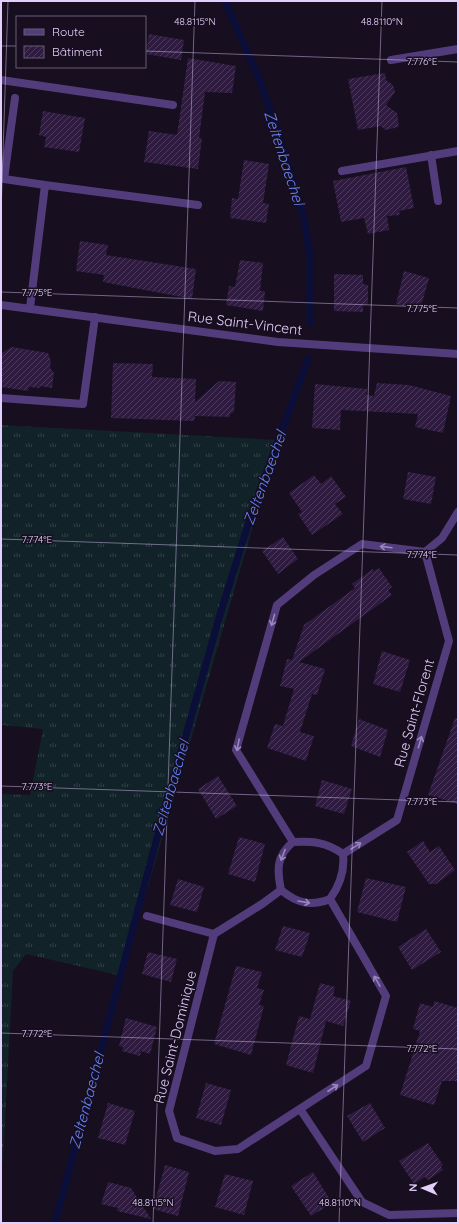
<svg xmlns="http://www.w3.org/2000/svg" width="459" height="1224" viewBox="0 0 459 1224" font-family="Quicksand,sans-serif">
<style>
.grass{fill:url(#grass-tufts)}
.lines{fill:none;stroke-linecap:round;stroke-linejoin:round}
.stream{stroke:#0c0e3a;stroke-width:7}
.building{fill:url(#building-hatch)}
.lane{stroke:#533c7b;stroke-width:8}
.street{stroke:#533c7b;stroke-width:8}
.oneway{stroke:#9b86bc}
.ticks{fill:none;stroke:#e3cffc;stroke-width:1;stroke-opacity:0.45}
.labels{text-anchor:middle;stroke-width:3;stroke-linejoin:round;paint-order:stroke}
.street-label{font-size:14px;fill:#e3cffc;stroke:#170e1f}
.water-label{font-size:15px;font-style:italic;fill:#6483f5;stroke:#170e1f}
.ticks-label{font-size:10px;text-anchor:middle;fill:#e3cffc;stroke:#170e1f;stroke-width:3;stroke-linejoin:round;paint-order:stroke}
</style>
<defs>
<pattern id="grass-tufts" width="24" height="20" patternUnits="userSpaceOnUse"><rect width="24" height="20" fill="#112229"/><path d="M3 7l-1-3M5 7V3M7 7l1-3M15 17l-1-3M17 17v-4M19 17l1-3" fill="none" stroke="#344149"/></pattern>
<pattern id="building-hatch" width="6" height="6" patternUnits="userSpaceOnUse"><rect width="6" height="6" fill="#2e1b3f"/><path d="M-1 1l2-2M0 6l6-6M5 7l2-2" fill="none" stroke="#4c3b5c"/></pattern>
</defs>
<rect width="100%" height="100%" fill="#170e1f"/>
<!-- grass -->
<path class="grass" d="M1,425L278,440L122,976L26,954L13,971L3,1159L1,1170V794L30,795L43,729L1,725Z"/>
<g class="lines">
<!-- stream -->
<path class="stream" d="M225,1L260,81L288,163L304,218L310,255V322
M55,1223L157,838L219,618L251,515L308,359"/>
</g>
<!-- building -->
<path class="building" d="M149,34L184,40L181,60L146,54Z
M188,58L236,66L232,93L205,92L199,138H202L198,169L144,162L149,131L177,135Z
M385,73L386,80L393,85L395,92L386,105L397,113L399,127L385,130L381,126L358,130L348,79Z
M43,111L85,118L79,152L44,147L46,137L39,135Z
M244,160L269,164L263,203L269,204L266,223L230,218L232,198L238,199Z
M406,167L414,208L399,211L400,215L387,216L389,230L368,234L364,218L341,222L333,181Z
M80,241L108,245L106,255L196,269L192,299L103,282L104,275L76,271Z
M240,260L263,263L260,291H265L263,311L226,305L229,286L235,287Z
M404,271L429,278L420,310L396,304Z
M334,274L363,275V284L368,285V304L363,305V312L334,311Z
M12,347L48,353L51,361L50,368L54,373L52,388L40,386L39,388L29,387L28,391L1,387V353Z
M113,363L153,364L152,377L196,379L195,402L219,381L236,382L234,412L230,414V417L195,416L194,421L111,418Z
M377,383L409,385L451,396L443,433L415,427L418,414L341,410L340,430L312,428L315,384L367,389L366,395L374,396Z
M408,472L436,477L431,504L403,499Z
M314,475L321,484L331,476L346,497L335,504L343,514L312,535L298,514L302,512L289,493Z
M283,537L298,559L278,574L262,551Z
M379,568L392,587L388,590L392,595L299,662L325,669L317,695L312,694L300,732L314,736L306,761L267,748L275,724L283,726L294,689L280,686L287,659L292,660L304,625L355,588L352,584L373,569L374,571Z
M382,651L410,660L400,692L373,684Z
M455,718H458V804L428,795Z
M359,719L388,730L380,757L351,746Z
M218,776L237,806L216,819L198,789Z
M322,780L352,789L344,814L315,806Z
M239,837L265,844L255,882L228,874Z
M423,841L430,852L439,846L455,870L436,884H429L407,852Z
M366,878L406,887L397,922L357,912Z
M178,879L204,887L197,912L170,905Z
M283,926L310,933L302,957L275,950Z
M426,929L441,952L412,970L398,947Z
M148,952L177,959L171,982L142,974Z
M236,966L262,972L257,988L264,990L259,1005L264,1006L251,1055L214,1044Z
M320,983L335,987L333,996L351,1001L343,1026L326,1021L313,1073L286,1065L299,1016L310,1019Z
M434,1001L458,1008V1081H442L434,1105L400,1095L420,1031L413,1029L420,1003L433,1007Z
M126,1018L157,1027L150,1054L141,1051L140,1056L122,1051L123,1047L119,1046Z
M206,1083L231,1090L221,1125L196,1118Z
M108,1103L135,1111L125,1145L98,1138Z
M370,1103L385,1128L363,1142L347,1116Z
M428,1143L443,1165L441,1166L443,1170L428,1180L425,1177L414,1184L399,1161Z
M165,1165L189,1172L178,1216L153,1209Z
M313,1172L332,1203L311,1216L291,1186Z
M225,1174L253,1181L244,1215L215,1207Z
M108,1182L131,1188L151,1219L117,1211L118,1208L101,1204Z"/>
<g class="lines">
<!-- lane -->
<path class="lane" d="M391,60L458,49
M1,80L173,105
M431,155L438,201
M342,171L458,151
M1,398L83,404L95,317
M147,916L214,934"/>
<!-- street -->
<path class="street" d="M15,98L4,179L45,185
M1,305L278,342L458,354
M30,308L45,185L198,205
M425,552L449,641L397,820L343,854C345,871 340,885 330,899L386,996L366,1066L238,1149L215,1151L177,1138L169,1111L214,934L262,904L281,890C277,870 276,856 293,842L236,750L277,605L314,575L362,544L425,552L442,538L458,512
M293,842C313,841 326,842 343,854
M281,890C297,903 310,907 330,899
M300,1109L362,1202L389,1215L458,1213"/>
</g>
<!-- one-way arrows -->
<defs><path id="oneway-shaft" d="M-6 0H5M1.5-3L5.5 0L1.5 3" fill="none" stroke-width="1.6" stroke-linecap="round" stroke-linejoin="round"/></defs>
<g class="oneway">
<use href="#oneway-shaft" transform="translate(386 547) rotate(-173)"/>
<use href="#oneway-shaft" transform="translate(273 620) rotate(106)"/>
<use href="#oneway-shaft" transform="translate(420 742) rotate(-74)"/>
<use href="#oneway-shaft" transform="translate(238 745) rotate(101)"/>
<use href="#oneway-shaft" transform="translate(356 846) rotate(-32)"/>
<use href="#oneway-shaft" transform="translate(283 855) rotate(111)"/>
<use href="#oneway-shaft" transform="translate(304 902) rotate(10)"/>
<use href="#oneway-shaft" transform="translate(377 981) rotate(-120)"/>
<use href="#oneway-shaft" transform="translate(333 1088) rotate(-33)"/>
</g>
<!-- ticks -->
<path class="ticks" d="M1,46H17M145,51L458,62M1,213L8,1M1,292L458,308M1,539L458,555M1,786L458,802M1,1033L458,1049M153,1223L195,1M339,1223L382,1"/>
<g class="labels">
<!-- street labels -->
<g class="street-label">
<text transform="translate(245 323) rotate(7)" y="5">Rue Saint-Vincent</text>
<text transform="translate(414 713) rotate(-74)" y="5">Rue Saint-Florent</text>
<text transform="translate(175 1037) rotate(-76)" y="5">Rue Saint-Dominique</text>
</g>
<!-- water labels -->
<g class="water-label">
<text transform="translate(284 158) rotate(72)" y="5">Zeltenbaechel</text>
<text transform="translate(265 478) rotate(-70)" y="5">Zeltenbaechel</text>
<text transform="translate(171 788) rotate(-74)" y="5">Zeltenbaechel</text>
<text transform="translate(87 1101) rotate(-75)" y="5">Zeltenbaechel</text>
</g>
</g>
<g class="ticks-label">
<text x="195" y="25">48.8115°N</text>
<text x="382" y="25">48.8110°N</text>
<text x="422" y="65">7.776°E</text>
<text x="37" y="296">7.775°E</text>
<text x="422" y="312">7.775°E</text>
<text x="37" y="543">7.774°E</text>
<text x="422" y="558">7.774°E</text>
<text x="37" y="790">7.773°E</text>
<text x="422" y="805">7.773°E</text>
<text x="37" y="1037">7.772°E</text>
<text x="422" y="1052">7.772°E</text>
<text x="153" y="1206">48.8115°N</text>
<text x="340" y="1206">48.8110°N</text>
</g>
<!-- border -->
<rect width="459" height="1224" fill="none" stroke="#e3cffc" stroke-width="4"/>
<!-- legend -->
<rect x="16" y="16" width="130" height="52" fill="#170e1f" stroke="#695b77"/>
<rect x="24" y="29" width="20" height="6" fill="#533c7b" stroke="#695b77"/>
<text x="52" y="36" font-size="12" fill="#e3cffc">Route</text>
<rect x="24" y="46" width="20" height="12" fill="url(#building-hatch)" stroke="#695b77"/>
<text x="52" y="56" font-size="12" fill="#e3cffc">Bâtiment</text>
<!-- north arrow -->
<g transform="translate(423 1188) rotate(272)" stroke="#170e1f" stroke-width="3" paint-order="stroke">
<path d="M0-3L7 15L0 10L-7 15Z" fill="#e3cffc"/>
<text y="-6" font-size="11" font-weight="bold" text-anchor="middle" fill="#e3cffc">N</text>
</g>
</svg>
